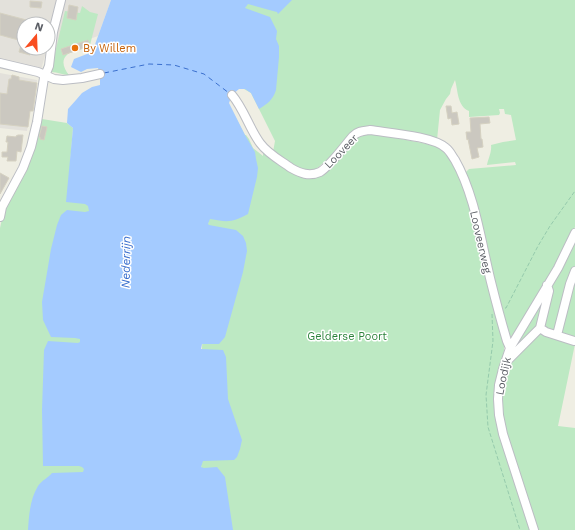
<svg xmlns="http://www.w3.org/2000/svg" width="575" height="530" viewBox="0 0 575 530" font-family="'Work Sans',sans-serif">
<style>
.industrial{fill:#e3e1db}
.green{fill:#bde9c3}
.water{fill:#a4cbff}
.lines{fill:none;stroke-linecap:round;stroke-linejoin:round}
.ferry{stroke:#3b70ce;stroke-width:1;stroke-dasharray:5 4;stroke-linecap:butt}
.building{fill:#cbc8c0;stroke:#d5d1c1}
.minor-casing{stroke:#bbbdc3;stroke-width:10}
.path{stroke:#95caac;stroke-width:1;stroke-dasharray:4 2;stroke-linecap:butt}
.minor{stroke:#fff;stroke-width:8}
.food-dot{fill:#e8710a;stroke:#fff;stroke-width:1.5}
.labels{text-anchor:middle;stroke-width:3;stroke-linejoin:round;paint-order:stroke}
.food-label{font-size:11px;fill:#c56008;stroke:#fff;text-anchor:start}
.street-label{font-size:11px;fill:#5b5e65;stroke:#fff}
.park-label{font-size:11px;fill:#2c833b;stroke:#fff}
.water-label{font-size:12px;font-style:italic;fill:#3b70ce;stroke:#fff}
</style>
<rect width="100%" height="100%" fill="#efeee3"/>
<!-- industrial -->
<path class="industrial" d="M0,0H111L98,36L61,49L48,45V24H24V48H47L41,70L0,60Z
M0,73L37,80L33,111H30L27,131L0,128Z"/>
<!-- green -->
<path class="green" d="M247,0H575V227L560,257L514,335L511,336L507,334L465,173L469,169L516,165L515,162L487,165C488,159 492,152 491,145L503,142L516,140L511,115L505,114L504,109H499L500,113L499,115L469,117V111C457,106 458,90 455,80L451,89L450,94L446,99L440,110L437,140L366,127L316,169L306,172L297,168L273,152L275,141L251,93L244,89L245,8Z
M82,6L90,12L98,14L90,45C84,49 72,51 68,54C60,60 64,69 69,75C62,75 58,72 51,72L54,57L65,11L80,13Z
M228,103L245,135H246L249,139L253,148L263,156V151L311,176L353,140L366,132L427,144L441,147L452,159L469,199L504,343V351L496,400L532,530H208L201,465L202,349L208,224Z
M42,119L67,123L73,128L70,164L93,167L88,530H0V228C8,190 30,157 42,119Z
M575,236V266L572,271L553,333L542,326L550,284Z
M575,274V344L558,426L575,428V530H537L502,420L501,387L508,362L539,332L559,335Z
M546,290L538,325L509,356Z"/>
<!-- water -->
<path class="water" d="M111,0H292L278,14L277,12L273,11L248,4L245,8L270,17L277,31L276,39L279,46V57L276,90C273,100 267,104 259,109L251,93L245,89H239L232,95L229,103L245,135L255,152L256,159L258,168L257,177L248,214C232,223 227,222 210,219L208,224L209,225L236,230L243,236L246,243L247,251L243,272L225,337L219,344H202L201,349L223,350L226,357L228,399L242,440L240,449L237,457L234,460L203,461L201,467L204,468L217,467L225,477L233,530H28C29,515 30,499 38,486C42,480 48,478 52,473L83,472L84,469L82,467L79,466H43L42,410L44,350L48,341L78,343L80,342V339L75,338L51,337L43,320L42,302L51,249L57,225L61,215L67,210L85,212L89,211L88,206L85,204L66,202L73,128L67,123L68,109L76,100L82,93L92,87L100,85V74L98,68L87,69L81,72L71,67L74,59L87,54L93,50Z"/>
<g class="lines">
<!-- ferry -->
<path class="ferry" d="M104,73L149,64L174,65L204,74L229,93"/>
</g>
<!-- building -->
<path class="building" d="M30,1L42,2L41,8L30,7Z
M69,5L78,7L76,20L67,18Z
M0,13L34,22L33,24H24V48H32L30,55L19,52L22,41L0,35Z
M88,40L90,46L63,55L61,49Z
M12,75L19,77V80L37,83L33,111H30L28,127L0,124V93L7,94L9,79H11Z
M446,106H451L452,113L457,112L459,124L452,125L451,118L448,119Z
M489,117L490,123L480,124L481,139H482L483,147L477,148L479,157L472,159L468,139L467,140L466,132H471L470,118Z
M42,126L47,127L44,140L40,139V137H39Z
M18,135H23L21,152L17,151L16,161H7L8,157H2V152H7L8,142H6L7,136L16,137V136Z
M0,173L9,178L0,194Z"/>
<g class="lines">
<!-- minor casing -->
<g class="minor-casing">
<path id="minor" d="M0,63L38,72L54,79L63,80L82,78L100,74
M232,95C244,109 249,128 260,143C268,154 280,160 291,168C300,173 309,177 320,172C330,166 345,145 353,136C358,131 363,131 370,130C388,133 433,136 446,148C450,151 452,156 455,160C475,195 481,242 491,282C496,302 501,321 507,341L510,348
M0,217L2,207L23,168L31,147L37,122L44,78L49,66L53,32L61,0
M540,328L546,332L574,341
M557,335L570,284L575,271
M505,363L540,328L549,291L547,285
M534,530L503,434L499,415L498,399L499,385L503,369L510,348L558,268L575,233"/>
</g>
<!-- path -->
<path class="path" d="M505,308H506L538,246L550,226L575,191
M492,314L493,341L486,395L488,427L520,530"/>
<!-- minor -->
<use href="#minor" class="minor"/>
</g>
<!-- markers -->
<circle class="food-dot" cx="75" cy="48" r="4"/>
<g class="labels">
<!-- food labels -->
<g class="food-label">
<text x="83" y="52">By Willem</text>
</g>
<!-- street labels -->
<g class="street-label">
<text transform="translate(341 151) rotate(-46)" y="4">Looveer</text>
<text transform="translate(481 242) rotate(77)" y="4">Looveerweg</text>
<text transform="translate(503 376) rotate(-78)" y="4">Loodijk</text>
</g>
<!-- park labels -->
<g class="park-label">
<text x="347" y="340">Gelderse Poort</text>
</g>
<!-- water labels -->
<g class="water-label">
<text transform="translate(126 262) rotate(-89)" y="4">Nederrijn</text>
</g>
</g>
<!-- north arrow -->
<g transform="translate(36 36) rotate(19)"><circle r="19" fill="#ffffff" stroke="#bdbfc1"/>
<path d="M0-3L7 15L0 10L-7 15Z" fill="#f94d20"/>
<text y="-6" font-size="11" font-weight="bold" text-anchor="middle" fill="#5b5e65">N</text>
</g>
</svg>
